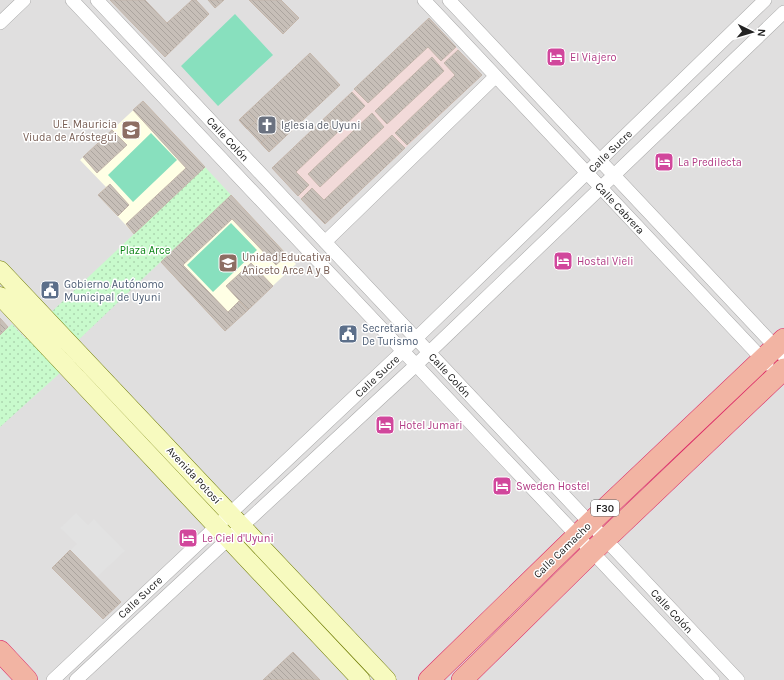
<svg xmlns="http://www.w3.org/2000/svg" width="784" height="680" viewBox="0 0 784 680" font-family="Karla,sans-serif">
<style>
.residential{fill:#e0dfdf}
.commercial{fill:#f2dad9}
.education{fill:#ffffe5}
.park{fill:url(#park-dots)}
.pitch{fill:#88e0be}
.parking{fill:#e2e2e2}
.building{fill:url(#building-back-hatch);stroke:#c4b6ab}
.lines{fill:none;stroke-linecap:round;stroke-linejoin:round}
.minor-casing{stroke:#a9a9a9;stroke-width:14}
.secondary-casing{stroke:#707d05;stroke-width:19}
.trunk-casing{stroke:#dc2a67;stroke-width:22}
.minor{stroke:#fff;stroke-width:13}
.secondary{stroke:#f7fabf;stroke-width:18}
.trunk{stroke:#f2b4a3;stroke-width:21}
.labels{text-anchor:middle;stroke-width:3;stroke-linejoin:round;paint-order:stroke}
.shield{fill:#fff;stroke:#646464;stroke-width:1}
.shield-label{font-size:10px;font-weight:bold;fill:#222}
.hotel-label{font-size:11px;fill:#b23c85;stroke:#fff;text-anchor:start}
.education-label{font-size:11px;fill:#785e54;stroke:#fff;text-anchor:end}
.worship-label{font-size:11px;fill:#5b616d;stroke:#fff;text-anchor:start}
.street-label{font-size:11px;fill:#222;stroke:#fff}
.park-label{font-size:11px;fill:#0c8416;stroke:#fff}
.service-label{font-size:11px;fill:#4e5e75;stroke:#fff;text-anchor:start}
</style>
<defs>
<pattern id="park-dots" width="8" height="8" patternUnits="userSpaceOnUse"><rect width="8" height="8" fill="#c8facc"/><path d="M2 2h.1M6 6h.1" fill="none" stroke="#acd6af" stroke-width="1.8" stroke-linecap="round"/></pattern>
<pattern id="building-back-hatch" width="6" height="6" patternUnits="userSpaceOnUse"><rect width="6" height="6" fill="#c7bfb8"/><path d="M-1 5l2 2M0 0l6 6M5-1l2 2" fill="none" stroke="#aba49e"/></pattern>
</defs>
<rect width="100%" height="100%" fill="#f2efe9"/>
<!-- residential -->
<path class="residential" d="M0,0H784V680H0Z"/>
<!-- commercial -->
<path class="commercial" d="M429,18L482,75L325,224L272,168Z"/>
<!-- education -->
<path class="education" d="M143,101L205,167L134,234L98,195L106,187L80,160Z
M231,195L296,264L225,331L161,262Z"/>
<!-- park -->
<path class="park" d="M205,167L231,195L72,346L45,318Z
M12,324L25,338L39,337L47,346L45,357L60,373L0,427V335Z"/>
<!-- pitch -->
<path class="pitch" d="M235,14L273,55L218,106L181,66Z
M151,133L177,160L133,202L108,175Z
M231,223L257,250L213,292L187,265Z"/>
<!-- parking -->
<path class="parking" d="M76,513L88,525L94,519L125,551L96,578L70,550L77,544L60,528Z"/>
<!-- building -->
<path class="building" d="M110,0H145L167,23L192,0H196L209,14L165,57Z
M208,0H224L215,8Z
M249,0H281L299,18L283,34Z
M429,18L456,47L441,61L428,47L368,103L354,89Z
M458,50L482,75L407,145L395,133L455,75L444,63Z
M310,53L340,85L269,152L239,120Z
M432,57L444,71L387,124L375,111Z
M352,92L365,106L296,172L309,185L298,196L272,168Z
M143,101L205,167L134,234L126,224L186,168L133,110Z
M248,112L256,121L247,129L239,120Z
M372,113L384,127L320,187L308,174Z
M112,130L127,145L97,173L83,157Z
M270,135L278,143L269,152L261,143Z
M392,135L405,148L325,224L301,199L312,188L324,200Z
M110,184L129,205L118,216L98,195Z
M231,195L287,255L276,265L232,219L183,265L228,312L239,301L248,310L225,331L161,262Z
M251,263L273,286L248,310L226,286Z
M0,318L8,327L0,335Z
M70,550L121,602L103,619L52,568Z
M293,652L320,680H263Z"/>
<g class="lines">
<!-- minor casing -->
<g class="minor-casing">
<path id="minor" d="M72,0L713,680
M97,0L738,680
M424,0L767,364
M449,0L784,356
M0,23L24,0
M325,242L495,77
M53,680L403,351L765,0
M76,680L416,365L784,12"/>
</g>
<!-- secondary casing -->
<g class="secondary-casing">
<path id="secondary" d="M0,270L387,680
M0,296L361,680"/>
</g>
<!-- trunk casing -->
<g class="trunk-casing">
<path id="trunk" d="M0,651L27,680
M429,680L590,523L784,339
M462,680L592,552L784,369"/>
</g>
<!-- minor -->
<use href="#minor" class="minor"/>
<!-- secondary -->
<use href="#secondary" class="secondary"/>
<!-- trunk -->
<use href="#trunk" class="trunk"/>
</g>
<!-- icons -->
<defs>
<g id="hotel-square" transform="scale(1)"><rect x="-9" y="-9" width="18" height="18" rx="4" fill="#d1479c" stroke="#fff"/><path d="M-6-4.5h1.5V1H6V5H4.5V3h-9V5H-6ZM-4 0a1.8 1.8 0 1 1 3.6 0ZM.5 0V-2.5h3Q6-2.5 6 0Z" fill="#fff"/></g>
<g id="church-square" transform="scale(1)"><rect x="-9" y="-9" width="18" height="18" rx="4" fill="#6b7280" stroke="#fff"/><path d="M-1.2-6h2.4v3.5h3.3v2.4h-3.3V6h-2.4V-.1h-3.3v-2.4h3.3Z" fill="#fff"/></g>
<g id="school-square" transform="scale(1)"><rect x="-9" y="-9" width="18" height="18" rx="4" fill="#8d6e63" stroke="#fff"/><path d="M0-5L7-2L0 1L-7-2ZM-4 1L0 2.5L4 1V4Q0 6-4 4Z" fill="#fff"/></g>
<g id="civic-square" transform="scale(1)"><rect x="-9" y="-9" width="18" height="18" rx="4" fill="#5c6f8a" stroke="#fff"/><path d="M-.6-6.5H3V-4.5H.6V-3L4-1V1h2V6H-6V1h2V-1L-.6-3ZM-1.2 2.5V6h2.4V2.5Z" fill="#fff"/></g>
</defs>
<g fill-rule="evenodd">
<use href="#hotel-square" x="556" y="57"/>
<use href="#church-square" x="267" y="125"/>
<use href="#school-square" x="131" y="130"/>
<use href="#hotel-square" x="664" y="162"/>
<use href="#hotel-square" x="563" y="261"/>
<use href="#school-square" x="228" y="263"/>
<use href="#civic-square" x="50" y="290"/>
<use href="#civic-square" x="348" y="334"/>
<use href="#hotel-square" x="385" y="425"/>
<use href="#hotel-square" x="502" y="486"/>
<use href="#hotel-square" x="188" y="538"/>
</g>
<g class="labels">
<!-- shield labels -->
<rect class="shield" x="591" y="500" width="28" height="16" rx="3"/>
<g class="shield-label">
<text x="605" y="512">F30</text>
</g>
<!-- hotel labels -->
<g class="hotel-label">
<text x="570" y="61">El Viajero</text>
<text x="678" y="166">La Predilecta</text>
<text x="577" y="265">Hostal Vieli</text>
<text x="399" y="429">Hotel Jumari</text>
<text x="516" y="490">Sweden Hostel</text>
<text x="202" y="542">Le Ciel d'Uyuni</text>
</g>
<!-- education labels -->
<g class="education-label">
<text x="117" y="128">U.E. Mauricia<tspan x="117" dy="13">Viuda de Aróstegui</tspan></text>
<text x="242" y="261" text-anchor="start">Unidad Educativa<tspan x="242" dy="13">Aniceto Arce A y B</tspan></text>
</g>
<!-- worship labels -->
<g class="worship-label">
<text x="281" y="129">Iglesia de Uyuni</text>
</g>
<!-- street labels -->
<g class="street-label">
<text transform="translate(228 139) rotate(47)" y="4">Calle Colón</text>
<text transform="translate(610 151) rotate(-44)" y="4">Calle Sucre</text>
<text transform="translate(620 208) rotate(47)" y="4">Calle Cabrera</text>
<text transform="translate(450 375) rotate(47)" y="4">Calle Colón</text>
<text transform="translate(377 376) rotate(-43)" y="4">Calle Sucre</text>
<text transform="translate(194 475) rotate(47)" y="4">Avenida Potosí</text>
<text transform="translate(562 550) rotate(-44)" y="4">Calle Camacho</text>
<text transform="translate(140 597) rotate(-43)" y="4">Calle Sucre</text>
<text transform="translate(672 611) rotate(47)" y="4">Calle Colón</text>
</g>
<!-- park labels -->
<g class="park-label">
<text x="145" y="254">Plaza Arce</text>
</g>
<!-- service labels -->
<g class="service-label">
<text x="64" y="288">Gobierno Autónomo<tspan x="64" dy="13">Municipal de Uyuni</tspan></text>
<text x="362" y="332">Secretaria<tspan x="362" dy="13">De Turismo</tspan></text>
</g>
</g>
<!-- north arrow -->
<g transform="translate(752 32) rotate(95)" stroke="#ffffff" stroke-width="3" paint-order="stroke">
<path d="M0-3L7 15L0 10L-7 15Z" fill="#222222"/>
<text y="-6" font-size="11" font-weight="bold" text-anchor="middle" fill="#222222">N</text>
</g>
</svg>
